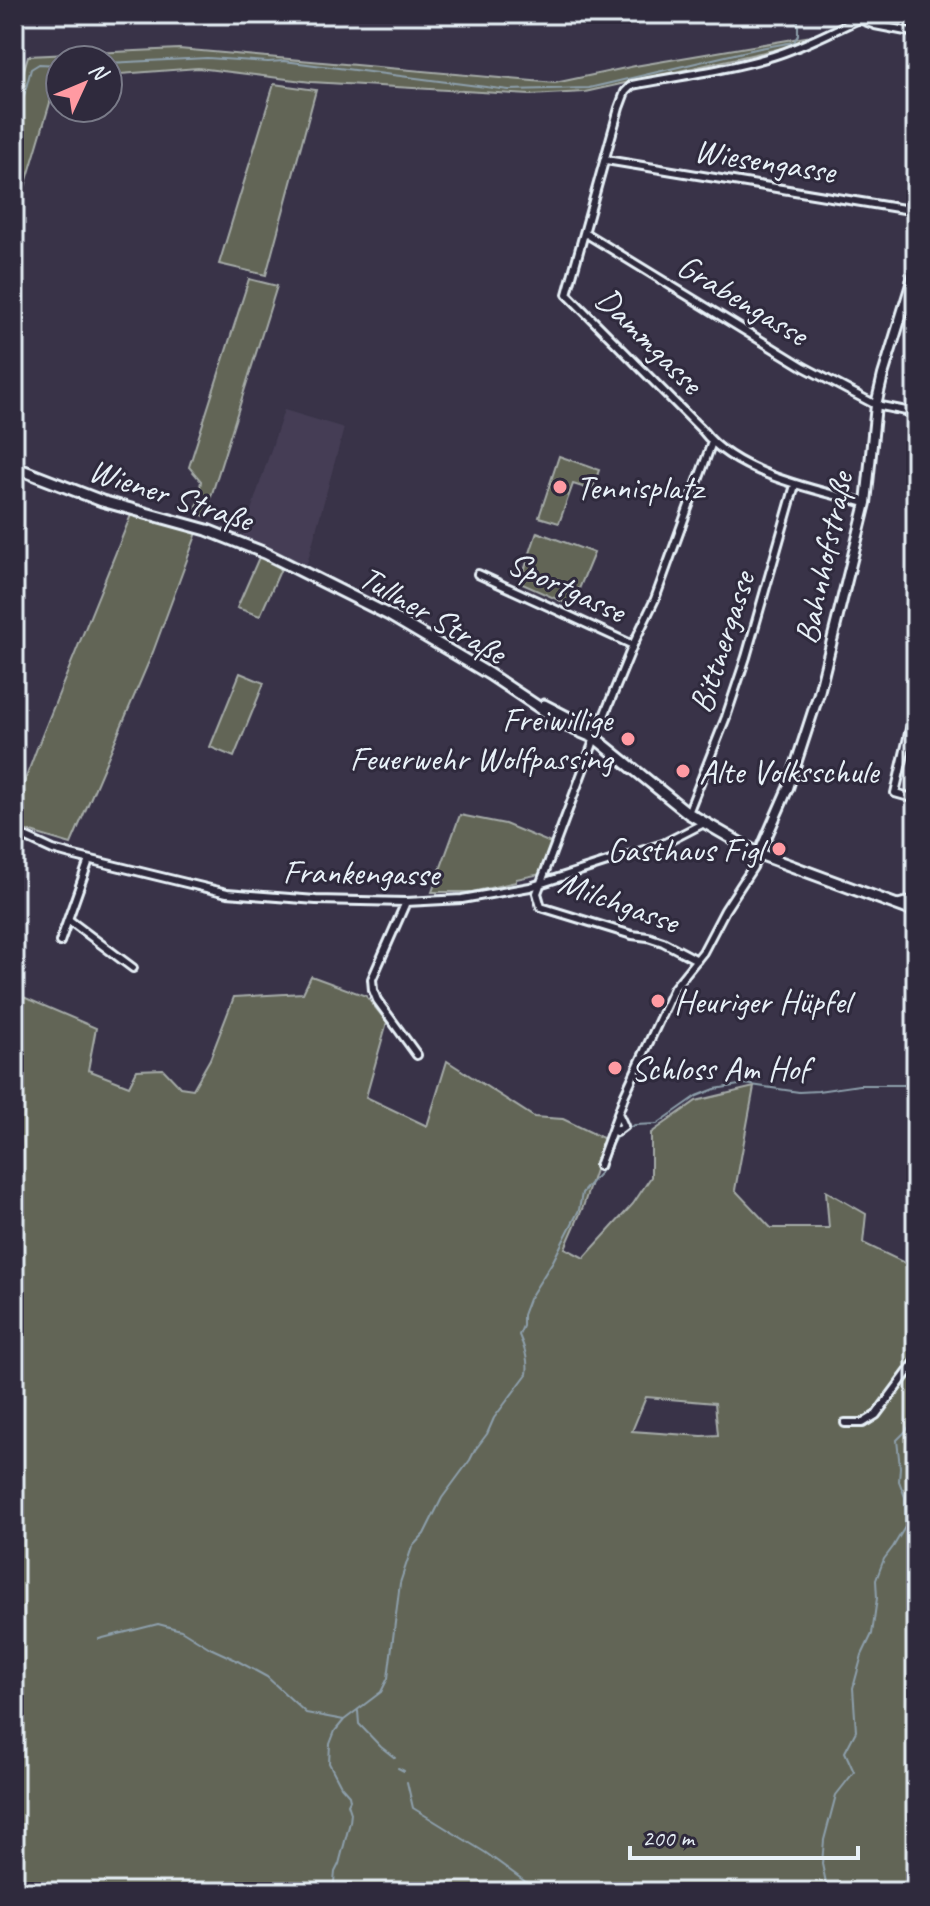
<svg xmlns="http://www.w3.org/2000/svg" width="930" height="1906" viewBox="0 0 930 1906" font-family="Caveat,sans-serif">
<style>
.built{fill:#453e55}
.green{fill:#626557;stroke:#a5aba8;stroke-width:2;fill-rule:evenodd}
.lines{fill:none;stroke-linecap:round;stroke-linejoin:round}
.stream{stroke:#8d9fab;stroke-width:2}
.minor-casing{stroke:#e8f1f8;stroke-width:12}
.tertiary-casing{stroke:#e8f1f8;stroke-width:14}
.secondary-casing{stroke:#e8f1f8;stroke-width:15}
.minor{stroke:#2f2a3d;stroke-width:6}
.tertiary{stroke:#2f2a3d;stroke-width:8}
.secondary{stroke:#2f2a3d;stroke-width:9}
.poi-dot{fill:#ff9aa2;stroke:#2f2a3d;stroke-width:3}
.labels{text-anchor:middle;stroke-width:6;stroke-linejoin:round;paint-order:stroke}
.street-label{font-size:34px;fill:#e8f1f8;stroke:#2f2a3d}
.poi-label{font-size:34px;fill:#e8f1f8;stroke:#2f2a3d;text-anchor:start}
</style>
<rect width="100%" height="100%" fill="#393348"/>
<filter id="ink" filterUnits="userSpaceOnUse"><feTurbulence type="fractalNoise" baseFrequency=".0125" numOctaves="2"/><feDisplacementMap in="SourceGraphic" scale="16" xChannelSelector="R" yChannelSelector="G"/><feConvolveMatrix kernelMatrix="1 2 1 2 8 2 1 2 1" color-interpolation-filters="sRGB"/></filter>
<g filter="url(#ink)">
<!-- built -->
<path class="built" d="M284,410L344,428L306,567L242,538Z"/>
<!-- green -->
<path class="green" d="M805,37L796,45L585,92L530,95L311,82L198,68L108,75V60H60V78L57,79L14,224V103L28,56L179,49L555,83L635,66Z
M274,84L316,90L266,275L219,264Z
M249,279L277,286L205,516L196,513L201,481L189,467Z
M559,456L599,470L592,490L573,484L559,523L539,517Z
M131,515L198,530L153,652L71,844L14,827V810L37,748Z
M537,532L594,553L572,606L520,583Z
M260,555L283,564L260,616L237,608Z
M240,673L264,683L234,757L210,747Z
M460,815L505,824L551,843L541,874L516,879V882L472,892H432Z
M311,976L366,996L387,1022L366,1097L427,1126L447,1061L534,1117L563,1119L605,1139L583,1207L565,1248L584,1258L633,1204L651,1177V1133L696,1101L754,1087L735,1190L771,1228H829L826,1191L866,1214L863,1243L915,1268L916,1266V1892H14V993L96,1028L88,1070L129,1086L137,1070L163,1069L180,1087L193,1089L210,1059L234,997L303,993ZM646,1397L715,1403L718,1435L702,1436L632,1431Z"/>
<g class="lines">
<!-- stream -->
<path class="stream" d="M108,63L207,58L268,62L284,61L509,90L589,88L760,48L794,42L798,35V14
M14,133L31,69L39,64L60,65
M626,1129L635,1125L657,1124L697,1096L715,1089L745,1084L799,1092L818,1091L859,1085H916
M99,1639L158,1624L181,1630L210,1648L234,1659L267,1677L306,1713L344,1720
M358,1711L359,1724L381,1747L395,1758
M398,1768L404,1771
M407,1782L413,1808L486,1853L534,1888
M333,1892L335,1872L339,1864L350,1822L351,1813L348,1804L350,1800L349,1795L341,1786L329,1763L330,1744L335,1731L344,1720L381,1692L388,1678L400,1583L412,1547L424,1534L442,1498L470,1460L475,1450L487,1434L494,1418L527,1374C529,1361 524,1346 519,1335L523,1326V1315L529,1299L553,1261L579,1210L582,1193L604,1168L611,1146L618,1134
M828,1892L822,1864L824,1840L836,1795L854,1772L845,1752L856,1731L853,1688L862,1655L872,1634L877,1598L876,1580L884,1559L893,1547L905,1527V1497L899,1481L900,1467L897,1440L907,1430L916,1414"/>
<!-- minor casing -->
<g class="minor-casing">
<path id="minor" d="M606,160L916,211
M585,233L804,367L876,405L916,413
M866,503C816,490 736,474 703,431L567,294L619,108L625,92L632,85C679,76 727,70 773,56C803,47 830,32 859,19L875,25L916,33
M478,574L633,645
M916,703L895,793L916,799
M688,813L726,717L746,657L795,485
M14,832L53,850L71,855L227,893L316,900L406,902L462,899L530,887L663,844L704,823
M14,852L19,835
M406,902L372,979L373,990L377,1000L417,1055
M896,904L916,899
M69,920L133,968
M60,942L89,860
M697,960L663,942L648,937L632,935L541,907L537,893L595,738L633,645L655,599L712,442
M613,1130L616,1132L624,1126L618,1113
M599,1166L625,1094L674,988L703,952L725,910L753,867L759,854
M845,1423H863L876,1415L916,1361"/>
</g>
<!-- tertiary casing -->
<g class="tertiary-casing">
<path id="tertiary" d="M759,854L788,788L819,693L866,503L876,405L883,375L916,268"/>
</g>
<!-- secondary casing -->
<g class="secondary-casing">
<path id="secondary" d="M14,467L102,501L207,530L265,553L389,615L489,674L567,726L595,738
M544,705L573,720L688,813L759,854L916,912"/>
</g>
<!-- minor -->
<use href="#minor" class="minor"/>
<!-- tertiary -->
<use href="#tertiary" class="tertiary"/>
<!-- secondary -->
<use href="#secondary" class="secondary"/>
</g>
</g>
<!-- markers -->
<g class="poi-dot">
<circle cx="560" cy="487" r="8"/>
<circle cx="628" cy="739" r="8"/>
<circle cx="683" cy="771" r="8"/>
<circle cx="779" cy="849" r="8"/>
<circle cx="658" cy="1001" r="8"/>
<circle cx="615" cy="1068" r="8"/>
</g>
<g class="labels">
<!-- street labels -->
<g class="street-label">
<text transform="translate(765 160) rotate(9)" y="12">Wiesengasse</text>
<text transform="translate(743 299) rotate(31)" y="12">Grabengasse</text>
<text transform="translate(650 340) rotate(45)" y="12">Dammgasse</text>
<text transform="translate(171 494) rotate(18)" y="12">Wiener Straße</text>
<text transform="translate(823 558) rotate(-78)" y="12">Bahnhofstraße</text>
<text transform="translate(567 586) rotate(25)" y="12">Sportgasse</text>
<text transform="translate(433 614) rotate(30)" y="12">Tullner Straße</text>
<text transform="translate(721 642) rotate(-72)" y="12">Bittnergasse</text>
<text transform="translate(361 872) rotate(1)" y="12">Frankengasse</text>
<text transform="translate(619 901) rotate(20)" y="12">Milchgasse</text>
</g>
<!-- poi labels -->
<g class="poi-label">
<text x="576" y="499">Tennisplatz</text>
<text x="612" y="731" text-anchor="end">Freiwillige<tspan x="612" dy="39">Feuerwehr Wolfpassing</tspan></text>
<text x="699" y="783">Alte Volksschule</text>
<text x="763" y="861" text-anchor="end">Gasthaus Figl</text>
<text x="674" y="1013">Heuriger Hüpfel</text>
<text x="631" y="1080">Schloss Am Hof</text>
</g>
</g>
<!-- margin -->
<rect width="930" height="1906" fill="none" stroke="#2f2a3d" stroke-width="48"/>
<rect x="24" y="24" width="882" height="1858" fill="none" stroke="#e8f1f8" stroke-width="3" filter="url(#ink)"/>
<!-- north arrow -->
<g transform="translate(84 84) rotate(46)"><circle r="38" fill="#2f2a3d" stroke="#797a88" stroke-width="2"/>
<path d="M0-6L14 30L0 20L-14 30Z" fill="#ff9aa2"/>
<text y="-12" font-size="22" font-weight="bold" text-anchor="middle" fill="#e8f1f8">N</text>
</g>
<!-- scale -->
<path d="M630 1846v12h228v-12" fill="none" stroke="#e8f1f8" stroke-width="4"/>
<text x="642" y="1846" font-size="24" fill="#e8f1f8" stroke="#2f2a3d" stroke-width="6" paint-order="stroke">200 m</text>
</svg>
